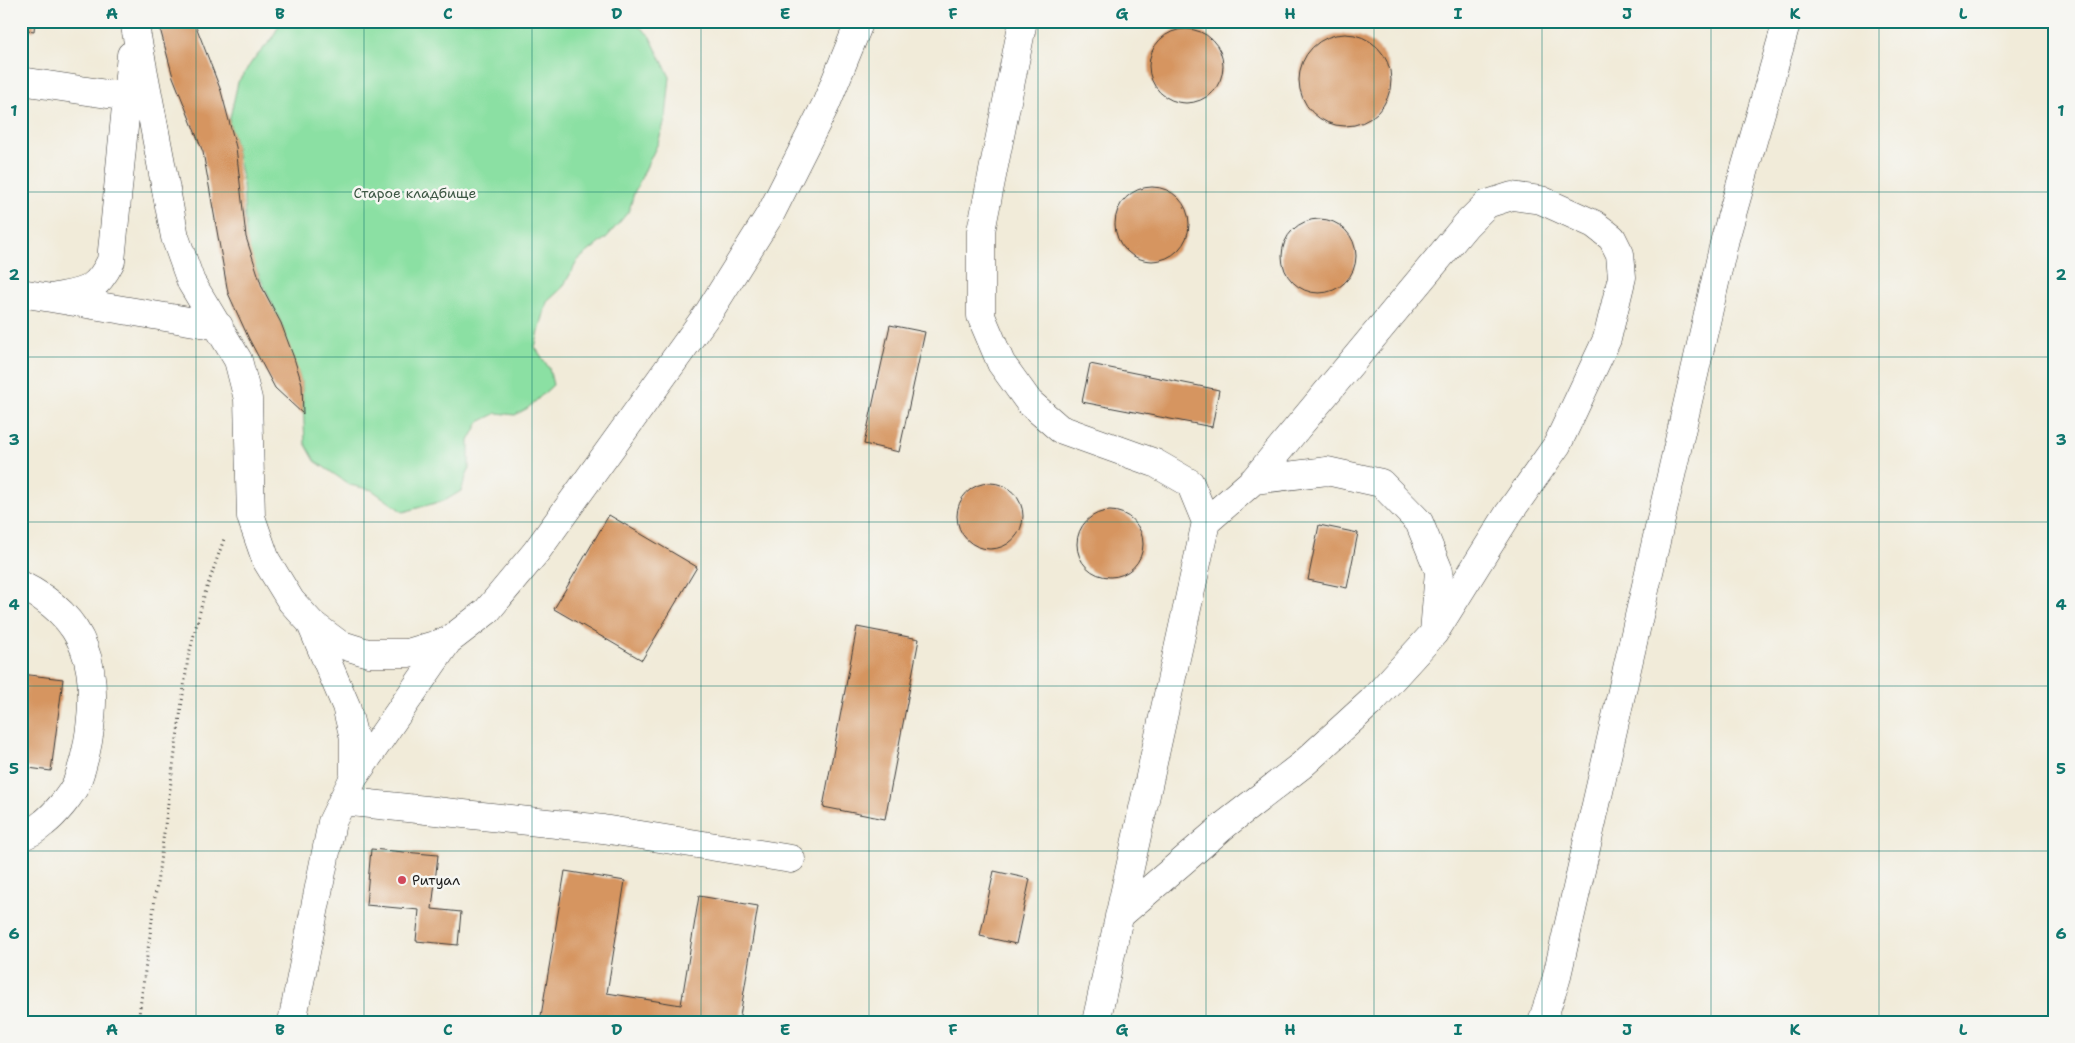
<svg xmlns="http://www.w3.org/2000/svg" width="2075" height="1043" viewBox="0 0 2075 1043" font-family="'Shantell Sans',sans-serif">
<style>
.green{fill:#8be0a3;stroke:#547e60}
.building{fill:#d69560}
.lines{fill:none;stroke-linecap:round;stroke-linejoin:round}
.minor-casing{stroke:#3c3b38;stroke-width:29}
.path{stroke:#3c3b38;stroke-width:3;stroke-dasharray:1 4;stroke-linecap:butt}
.minor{stroke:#fff;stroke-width:28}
.grid{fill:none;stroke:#0f766e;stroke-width:1;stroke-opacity:0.55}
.poi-dot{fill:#d1495b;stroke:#f6f6f2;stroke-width:2}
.labels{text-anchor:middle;stroke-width:5;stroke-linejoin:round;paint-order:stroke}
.park-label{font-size:14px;fill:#3d5744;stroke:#f6f6f2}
.poi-label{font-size:14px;fill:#1c1c1c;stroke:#f6f6f2;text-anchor:start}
.neatline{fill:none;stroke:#0f766e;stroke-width:2}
.grid-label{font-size:16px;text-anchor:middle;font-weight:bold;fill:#0f766e}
</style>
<rect width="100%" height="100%" fill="#f6f6f2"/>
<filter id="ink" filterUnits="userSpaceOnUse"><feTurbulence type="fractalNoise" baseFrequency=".02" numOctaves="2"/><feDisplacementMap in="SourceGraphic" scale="10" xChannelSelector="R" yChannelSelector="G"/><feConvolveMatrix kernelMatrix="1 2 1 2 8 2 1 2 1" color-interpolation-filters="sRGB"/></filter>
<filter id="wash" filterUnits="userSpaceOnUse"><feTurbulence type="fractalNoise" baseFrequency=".0096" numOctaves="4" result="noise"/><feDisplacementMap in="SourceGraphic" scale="20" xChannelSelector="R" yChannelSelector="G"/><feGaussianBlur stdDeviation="1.12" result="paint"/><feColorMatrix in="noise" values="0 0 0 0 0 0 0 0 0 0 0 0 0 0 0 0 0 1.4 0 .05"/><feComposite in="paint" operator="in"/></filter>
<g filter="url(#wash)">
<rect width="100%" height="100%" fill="#f1ebd9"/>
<!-- green -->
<path class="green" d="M281,21H633L649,35L670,77L666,117L658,143L634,193L629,211L607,237L578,260L563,287L547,302L535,347L549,368L553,385L528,408L515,415L497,413L479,422L469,441V469L461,491L446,500L403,512L372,490L350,485L315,461L305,443L302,384L281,323L252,260L246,237L243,185L236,147L229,122L238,82L253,60L272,39Z"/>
<g id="blocks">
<!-- building -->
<path class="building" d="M21,21H35L34,31L21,29Z
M158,21H194L221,91L236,147L246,237L262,287L281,323L294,358L302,384L303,414L275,388L249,339L228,293L203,152L173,77Z
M1149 66a37 37 0 1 1 74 0a37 37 0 1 1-74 0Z
M1299 80a46 46 0 1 1 92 0a46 46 0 1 1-92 0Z
M1115 224a37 37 0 1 1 74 0a37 37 0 1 1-74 0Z
M1282 256a37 37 0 1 1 74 0a37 37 0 1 1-74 0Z
M890,325L925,332L899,452L864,444Z
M1090,364L1219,390L1212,427L1082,402Z
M957 516a33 33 0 1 1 66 0a33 33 0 1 1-66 0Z
M1077 544a33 33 0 1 1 66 0a33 33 0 1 1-66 0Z
M609,515L697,567L642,660L554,609Z
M1319,525L1358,533L1347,588L1308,580Z
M857,627L919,639L885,819L823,807Z
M21,674L63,679L51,771L21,767Z
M371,849L438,855L432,909L461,912L458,945L416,941L419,910L366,905Z
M565,871L625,881L607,993L681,1005L699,896L758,906L739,1022H540Z
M994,871L1030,879L1016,944L980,936Z"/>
</g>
</g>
<g filter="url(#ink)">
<use href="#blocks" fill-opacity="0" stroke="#3c3b38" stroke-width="1"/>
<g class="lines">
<!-- minor casing -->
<g class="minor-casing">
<path id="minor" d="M134,21L175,237L191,282L238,360L248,399L251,517L266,560L291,601L311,623L339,644L368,653H408L448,641L487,611L536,552L709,312L771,213L826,104L860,21
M1023,21L981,231V316L1001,363L1029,402L1060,429L1155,463L1190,483L1206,522L1096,1022
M21,81L127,97
M21,293L219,326
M52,298C85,291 95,293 111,261L131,55
M1254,480L1466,225L1487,204L1512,196L1541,200L1594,224L1612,238L1620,254L1622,277L1607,339L1557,445L1509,513L1434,633
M21,585C49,599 73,618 84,648C99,685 91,745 77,782C71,796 55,814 44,823C36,829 31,834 21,836
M311,624L346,706L354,738V777
M342,801L603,829L791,859
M1119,916L1226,824L1302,765L1372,701L1434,633L1439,571L1419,522L1381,483L1327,471L1254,480L1206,522
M292,1022L332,822L354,777L448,641
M1542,1022L1556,980L1725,239L1787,21"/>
</g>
<!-- path -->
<path class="path" d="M138,1022L188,658L204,596L224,539"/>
<!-- minor -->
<use href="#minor" class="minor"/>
</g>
</g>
<!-- grid -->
<path class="grid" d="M196,21V1022M364,21V1022M532,21V1022M701,21V1022M869,21V1022M1038,21V1022M1206,21V1022M1374,21V1022M1542,21V1022M1711,21V1022M1879,21V1022M21,192H2054M21,357H2054M21,522H2054M21,686H2054M21,851H2054"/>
<!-- markers -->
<circle class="poi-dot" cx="402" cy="880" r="5"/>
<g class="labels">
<!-- park labels -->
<g class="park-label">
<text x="415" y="198">Старое кладбище</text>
</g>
<!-- poi labels -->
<g class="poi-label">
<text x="412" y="885">Ритуал</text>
</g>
</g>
<!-- margin -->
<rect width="2075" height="1043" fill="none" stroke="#f6f6f2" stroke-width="55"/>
<rect x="28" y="28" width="2020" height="988" class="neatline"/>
<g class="grid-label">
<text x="112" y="19">A</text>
<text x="280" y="19">B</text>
<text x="448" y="19">C</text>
<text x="617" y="19">D</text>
<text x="785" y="19">E</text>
<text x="953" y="19">F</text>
<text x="1122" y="19">G</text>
<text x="1290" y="19">H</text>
<text x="1458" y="19">I</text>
<text x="1627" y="19">J</text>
<text x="1795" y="19">K</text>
<text x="1963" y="19">L</text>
<text x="14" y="116">1</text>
<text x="2061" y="116">1</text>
<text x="14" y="280">2</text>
<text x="2061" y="280">2</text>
<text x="14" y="445">3</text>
<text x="2061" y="445">3</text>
<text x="14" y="610">4</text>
<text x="2061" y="610">4</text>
<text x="14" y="774">5</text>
<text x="2061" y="774">5</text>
<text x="14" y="939">6</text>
<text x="2061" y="939">6</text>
<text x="112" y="1035">A</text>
<text x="280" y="1035">B</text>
<text x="448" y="1035">C</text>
<text x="617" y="1035">D</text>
<text x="785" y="1035">E</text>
<text x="953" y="1035">F</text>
<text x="1122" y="1035">G</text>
<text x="1290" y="1035">H</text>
<text x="1458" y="1035">I</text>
<text x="1627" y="1035">J</text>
<text x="1795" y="1035">K</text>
<text x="1963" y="1035">L</text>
</g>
</svg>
